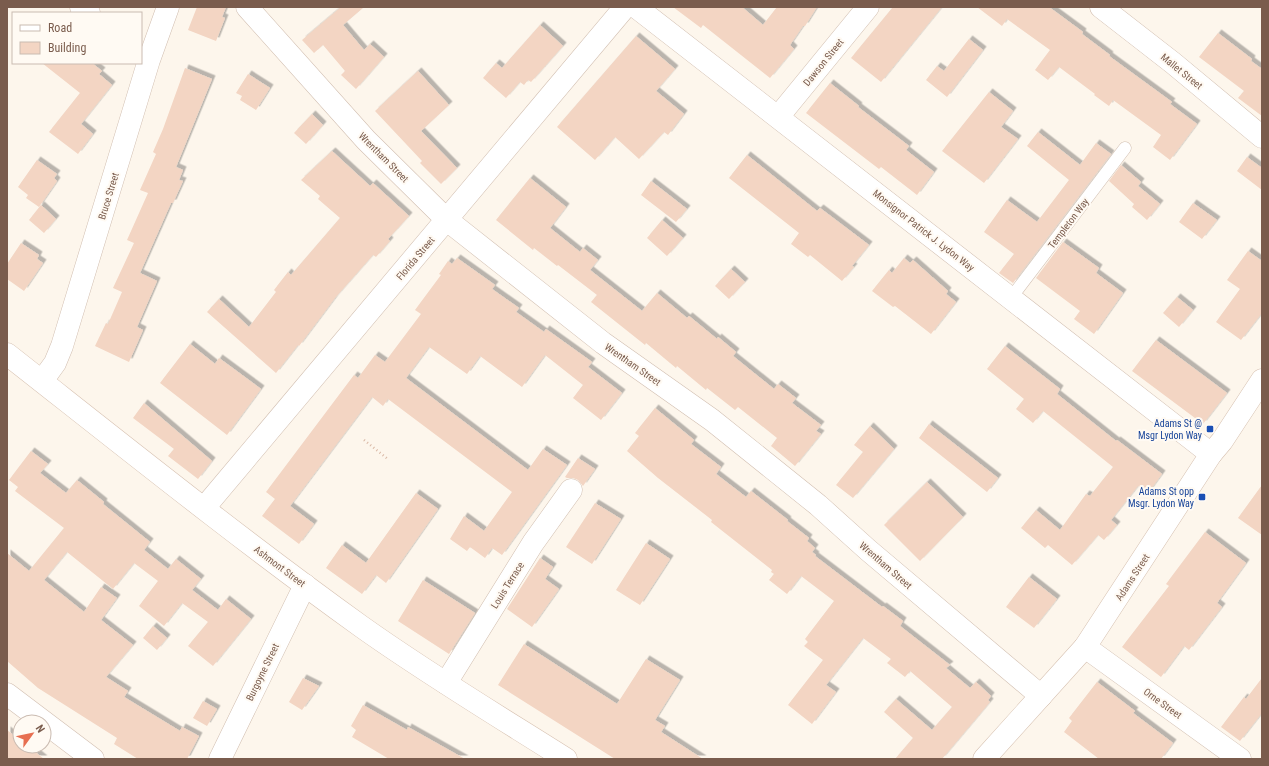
<svg xmlns="http://www.w3.org/2000/svg" width="1269" height="766" viewBox="0 0 1269 766" font-family="'Roboto Condensed',sans-serif">
<style>
.building{fill:#f3d5c3;filter:url(#shadow)}
.lines{fill:none;stroke-linecap:round;stroke-linejoin:round}
.service-casing{stroke:#d1beb0;stroke-width:13}
.minor-casing{stroke:#d1beb0;stroke-width:23}
.secondary-casing{stroke:#d6c0b0;stroke-width:23}
.path{stroke:#d9b8a5;stroke-width:2.5;stroke-dasharray:1 3;stroke-linecap:butt}
.service{stroke:#fff;stroke-width:12}
.minor{stroke:#fff;stroke-width:22}
.secondary{stroke:#fff;stroke-width:22}
.transit-dot{fill:#1a4fb4;stroke:#fffaf3;stroke-width:1.5}
.labels{text-anchor:middle;stroke-width:4;stroke-linejoin:round;paint-order:stroke}
.street-label{font-size:10px;fill:#7a5c4d;stroke:#fffaf3}
.transit-label{font-size:10px;fill:#164399;stroke:#fffaf3;text-anchor:end}
</style>
<defs>
<filter id="shadow"><feDropShadow dx="3.5" dy="-3.5" stdDeviation="0" flood-color="#0004"/></filter>
</defs>
<rect width="100%" height="100%" fill="#fdf6ec"/>
<!-- building -->
<path class="building" d="M197,7H226L222,17L225,18L216,41L188,30Z
M341,7H364L343,25L364,50L370,44L384,57L356,89L341,75L345,71L323,45L314,53L302,40Z
M673,7H742L763,25L777,7H817L805,26H803L790,45L794,49L770,78L703,25L701,28Z
M893,7H942L881,82L851,58Z
M977,7H1049L1083,32L1082,34L1110,55L1109,56L1172,102L1170,104L1197,124L1170,160L1153,147L1161,135L1113,100L1109,106L1094,95L1095,94L1059,67L1048,80L1035,70L1050,50L1007,19L1002,26Z
M540,25L563,46L531,82L528,80L524,85L520,82L506,98L483,78L496,63L502,68Z
M1218,33L1252,59L1251,61L1262,69V116L1238,98L1244,91L1199,57Z
M636,36L675,69L656,91L684,114L668,135L664,132L639,159L615,137L595,160L557,127Z
M969,39L983,50L947,97L926,80L937,66L944,71Z
M42,63H92L102,71L99,74L112,85L81,124L93,134L78,154L49,132L80,93Z
M185,68L212,79L176,167L183,170L179,180L183,181L173,203H171L140,273L157,281L137,327L143,330L129,362L95,346L106,323L108,324L122,292L113,288L134,243L127,240L148,193L140,190L156,154L153,152L163,129Z
M418,71L449,105L421,131L457,168L441,184L420,163L422,161L375,111Z
M248,74L270,88L256,110L240,100L242,96L236,93Z
M830,83L859,106L858,107L909,146L906,150L934,172L917,195L881,167L879,169L806,113Z
M989,92L1013,111L1001,127L1018,139L984,183L942,151Z
M312,114L323,125L306,144L294,133Z
M1038,132L1080,165L1096,143L1111,154L1013,283L999,273L1014,254L984,232L1007,200L1037,222L1069,180L1027,146Z
M332,151L370,186L373,183L409,216L388,239L390,241L376,257L373,255L335,298L299,346L298,345L276,373L207,312L219,299L249,327L276,292L274,290L288,272L291,275L340,218L318,199L320,196L301,180Z
M747,155L817,211L820,208L869,245L852,266L854,267L842,281L810,255L808,257L791,244L799,233L729,178Z
M1247,157L1262,168V190L1237,171Z
M37,160L57,174L54,178L57,181L39,207L26,198L28,195L18,187Z
M1121,165L1141,182L1138,186L1160,204L1147,220L1132,207L1134,204L1109,181Z
M530,178L566,207L550,228L580,252L583,248L598,260L590,270L642,311L657,293L687,318L689,316L717,339L718,337L736,352L733,356L774,389L778,384L796,398L792,403L821,425L816,431L821,434L795,466L771,446L777,438L738,407L735,410L707,388L706,390L677,366L676,368L646,343L645,345L591,302L597,295L558,265L557,266L534,248L533,250L496,220Z
M651,181L687,209L676,222L641,195Z
M1193,203L1217,220L1202,239L1179,222Z
M41,205L56,219L44,233L29,220Z
M662,220L683,238L667,256L647,238Z
M1063,242L1099,268L1096,273L1123,293L1094,334L1074,319L1080,311L1036,278Z
M21,243L39,255L37,259L43,263L24,291L7,279V264Z
M1248,251L1262,261V313L1241,340L1216,322L1240,289L1227,280Z
M457,258L495,285L492,289L519,308L516,312L544,332L546,329L592,362L588,367L622,393L601,420L573,398L583,385L545,355L522,387L480,356L467,374L429,347L406,378L528,470L543,449L567,465L502,555L492,548L485,558L470,547L467,551L450,539L464,516L484,531L512,492L388,399L383,406L372,397L290,506L314,524L299,544L262,516L275,499L266,492L354,375L358,378L375,355L385,362L421,314L415,310L441,275L439,274L448,261L452,264Z
M904,258L910,263L913,260L948,291L946,294L956,302L931,334L895,306L893,307L872,291L889,270L892,273Z
M731,269L745,282L729,299L715,286Z
M1177,297L1193,310L1179,327L1163,313Z
M1156,340L1227,393L1203,424L1132,371Z
M190,344L215,364L219,358L261,389L227,435L160,383Z
M1005,346L1060,389L1057,394L1116,441L1117,440L1162,474L1148,493L1138,486L1111,520L1117,525L1104,540L1098,535L1072,565L1048,545L1045,548L1021,528L1036,510L1060,530L1086,494L1090,496L1113,467L1043,411L1033,423L1016,409L1024,399L987,369Z
M144,403L212,461L198,479L168,456L174,449L133,418Z
M655,408L694,440L691,444L721,467L716,474L746,497L751,491L788,520L787,521L809,538L807,541L815,548L812,552L816,555L815,556L882,607L883,606L903,621L900,626L950,665L946,668L970,688L976,682L991,696L988,700L990,702L942,759H895L913,738L884,712L896,699L932,730L952,707L910,671L905,677L887,663L891,659L863,638L826,685L836,692L812,724L788,705L823,660L804,646L808,642L805,639L834,601L801,576L787,594L769,580L774,574L771,572L772,570L711,522L712,520L658,478L627,451L639,436L635,433Z
M929,424L998,478L987,492L919,438Z
M870,426L894,449L853,498L836,485L863,452L854,445Z
M31,451L48,464L40,473L66,493L77,480L104,502L103,504L150,542L144,550L168,569L176,559L201,579L192,590L218,610L226,599L251,619L213,666L188,646L208,622L182,603L164,626L139,606L158,581L134,563L113,589L67,552L44,580L84,612L101,587L117,598L101,620L133,645L106,677L128,691L124,697L180,731L182,727L199,736L187,759H138L114,744L117,738L38,688L7,661V553L29,571L64,528L15,491L18,487L9,480Z
M578,458L595,469L583,486L578,480L573,478H567L565,477Z
M927,482L963,517L920,561L884,525Z
M1262,485V535L1238,518Z
M416,493L438,509L386,583L376,575L362,594L326,568L342,545L366,563Z
M595,503L621,519L592,564L566,547Z
M1205,532L1246,563L1217,603L1222,607L1189,650L1184,646L1161,677L1122,647L1169,586L1166,584Z
M646,543L670,559L640,605L616,590Z
M540,558L553,567L545,579L559,589L532,627L507,609Z
M1029,577L1057,599L1034,628L1006,607Z
M423,580L475,613L449,654L398,621Z
M153,626L167,638L157,650L143,638Z
M524,644L617,704L646,659L680,680L655,720L665,726L661,732L703,759H615L498,685Z
M303,678L319,686L302,710L289,702Z
M1262,678V713L1240,741L1221,727L1244,697L1246,699Z
M1097,682L1135,711L1133,713L1173,743L1161,759H1099L1064,732L1072,721L1069,718Z
M203,701L217,709L207,726L193,718Z
M363,705L407,730L408,727L465,759H389L352,737L356,730L351,726Z
M7,730L20,740V746H28L44,759H7Z"/>
<g class="lines">
<!-- service casing -->
<g class="service-casing">
<path id="service" d="M1011,298L1125,148"/>
</g>
<!-- minor casing -->
<g class="minor-casing">
<path id="minor" d="M81,7L89,13
M247,7L366,140L447,220L603,343L712,420L818,505L868,550L1041,696
M636,7L1211,454
M1101,7L1173,63L1262,137
M778,117L868,7
M42,381L55,363L62,346L149,60L168,7
M204,508L625,7
M1085,647L1240,759
M446,683L533,543L571,490
M7,694L93,759
M220,759L305,585"/>
</g>
<!-- secondary casing -->
<g class="secondary-casing">
<path id="secondary" d="M7,354C124,446 241,540 362,627C428,674 498,716 566,759
M984,759L1085,647L1211,454L1222,441L1262,380"/>
</g>
<!-- path -->
<path class="path" d="M364,440L389,460"/>
<!-- service -->
<use href="#service" class="service"/>
<!-- minor -->
<use href="#minor" class="minor"/>
<!-- secondary -->
<use href="#secondary" class="secondary"/>
</g>
<!-- markers -->
<g class="transit-dot">
<rect x="1206" y="425" width="8" height="8" rx="2"/>
<rect x="1198" y="493" width="8" height="8" rx="2"/>
</g>
<g class="labels">
<!-- street labels -->
<g class="street-label">
<text transform="translate(823 62) rotate(-51)" y="4">Dawson Street</text>
<text transform="translate(1182 71) rotate(39)" y="4">Mallet Street</text>
<text transform="translate(384 157) rotate(45)" y="4">Wrentham Street</text>
<text transform="translate(108 196) rotate(-73)" y="4">Bruce Street</text>
<text transform="translate(1068 223) rotate(-53)" y="4">Templeton Way</text>
<text transform="translate(924 230) rotate(38)" y="4">Monsignor Patrick J. Lydon Way</text>
<text transform="translate(415 258) rotate(-50)" y="4">Florida Street</text>
<text transform="translate(633 364) rotate(35)" y="4">Wrentham Street</text>
<text transform="translate(886 565) rotate(41)" y="4">Wrentham Street</text>
<text transform="translate(280 566) rotate(37)" y="4">Ashmont Street</text>
<text transform="translate(1132 577) rotate(-57)" y="4">Adams Street</text>
<text transform="translate(507 585) rotate(-58)" y="4">Louis Terrace</text>
<text transform="translate(262 672) rotate(-64)" y="4">Burgoyne Street</text>
<text transform="translate(1163 703) rotate(36)" y="4">Orne Street</text>
</g>
<!-- transit labels -->
<g class="transit-label">
<text x="1202" y="427">Adams St @<tspan x="1202" dy="12">Msgr Lydon Way</tspan></text>
<text x="1194" y="495">Adams St opp<tspan x="1194" dy="12">Msgr. Lydon Way</tspan></text>
</g>
</g>
<!-- border -->
<rect width="1269" height="766" fill="none" stroke="#7a5c4d" stroke-width="16"/>
<!-- legend -->
<rect x="12" y="12" width="130" height="52" fill="#fffaf3" stroke="#cabbb1"/>
<rect x="20" y="25" width="20" height="6" fill="#ffffff" stroke="#cabbb1"/>
<text x="48" y="32" font-size="12" fill="#7a5c4d">Road</text>
<rect x="20" y="42" width="20" height="12" fill="#f3d5c3" stroke="#cabbb1"/>
<text x="48" y="52" font-size="12" fill="#7a5c4d">Building</text>
<!-- north arrow -->
<g transform="translate(32 734) rotate(57)"><circle r="19" fill="#fffaf3" stroke="#cabbb1"/>
<path d="M0-3L7 15L0 10L-7 15Z" fill="#e76f51"/>
<text y="-6" font-size="11" font-weight="bold" text-anchor="middle" fill="#7a5c4d">N</text>
</g>
</svg>
